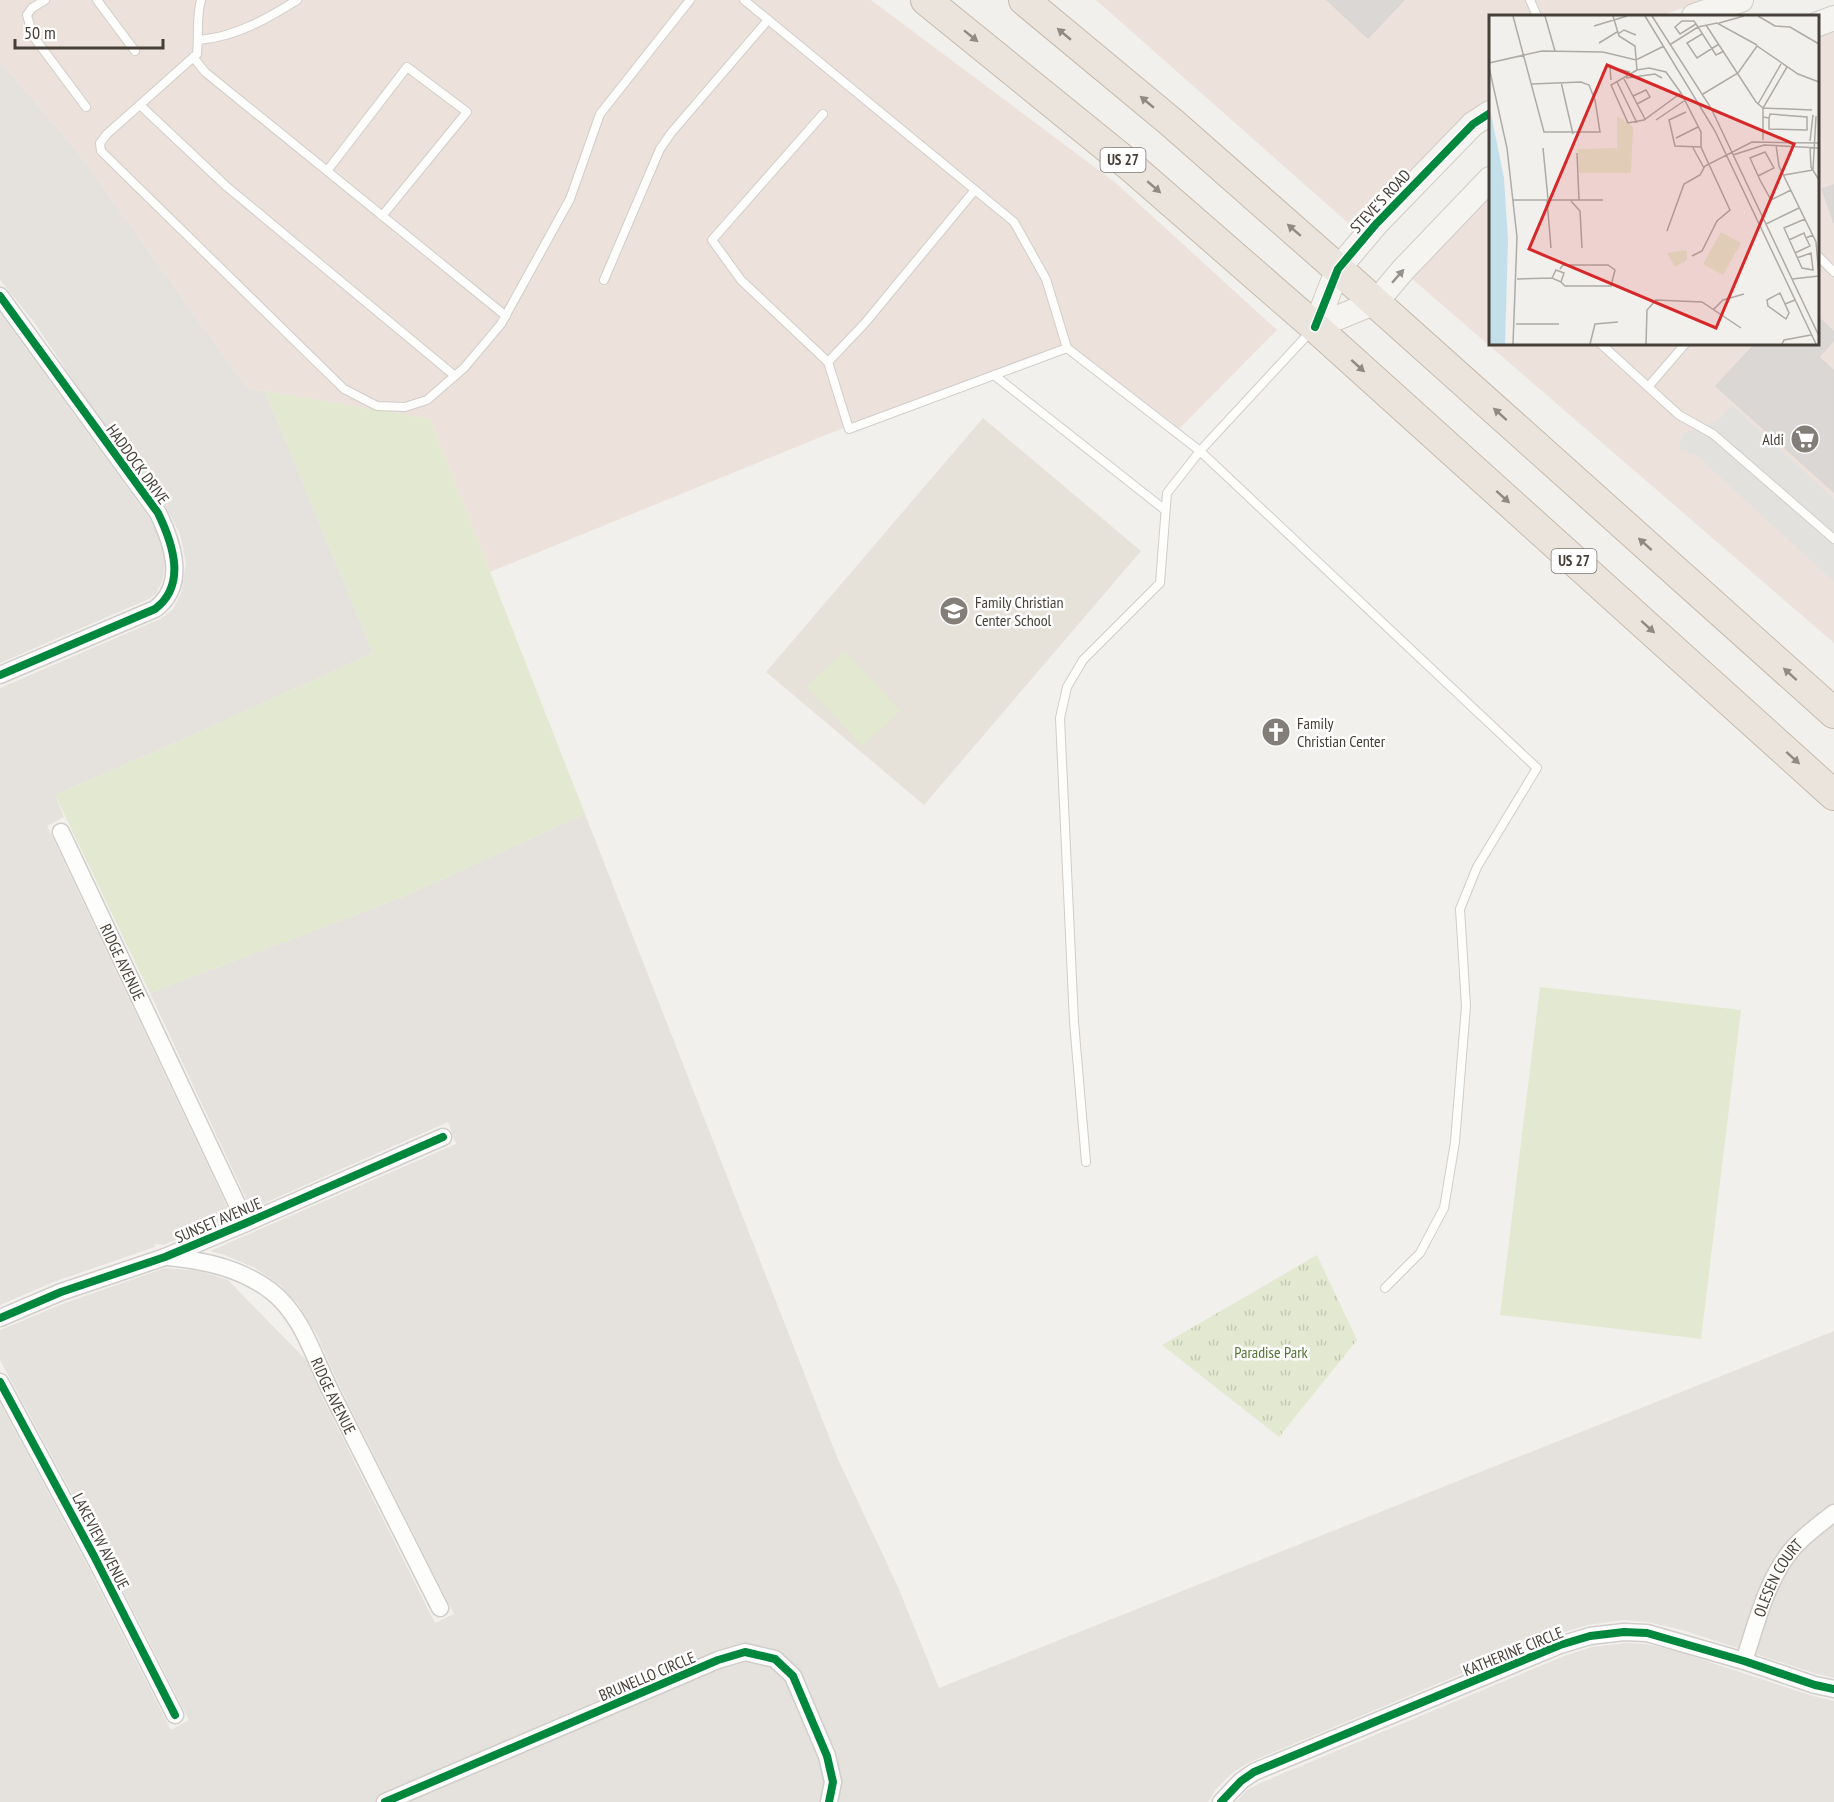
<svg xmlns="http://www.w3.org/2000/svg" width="1834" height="1802" viewBox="0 0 1834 1802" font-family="'PT Sans Narrow',sans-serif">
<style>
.residential{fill:#e5e1dc}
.commercial{fill:#ece2db}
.education{fill:#e7e2d9}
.grass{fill:#e2e9d0}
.park{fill:url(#park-tufts)}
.parking{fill:#e3e1de}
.building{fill:#dad7d4;stroke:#dad6d3;stroke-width:1.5}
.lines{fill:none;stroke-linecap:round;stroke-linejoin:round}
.lane-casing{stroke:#d0cdca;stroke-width:10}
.street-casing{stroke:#d0cdca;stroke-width:19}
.secondary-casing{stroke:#d0ccc5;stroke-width:26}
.highway-casing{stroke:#c6b9ac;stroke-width:32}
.lane{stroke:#fdfdfc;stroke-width:8}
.street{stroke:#fdfdfc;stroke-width:16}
.secondary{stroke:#f6f4f1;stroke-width:24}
.highway{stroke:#eae4dc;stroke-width:30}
.cycleway-casing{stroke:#fff;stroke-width:11}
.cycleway{stroke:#00873e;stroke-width:8}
.oneway{fill:#908a82}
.oneway2{fill:#96918c}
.labels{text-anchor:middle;stroke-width:5;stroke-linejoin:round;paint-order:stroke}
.shield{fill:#fff;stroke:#7e7974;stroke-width:1.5}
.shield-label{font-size:15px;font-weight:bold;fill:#474039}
.street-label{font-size:16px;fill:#474039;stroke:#fff}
.poi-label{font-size:16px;fill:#474039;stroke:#fff;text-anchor:start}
.park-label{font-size:16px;fill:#537333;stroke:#fff}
.inset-road{fill:none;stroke:#aeaaa5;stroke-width:1.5}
.view{fill:#d62828;fill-opacity:0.15;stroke:#d62828;stroke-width:3}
.inset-edge{fill:none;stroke:#474039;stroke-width:3}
</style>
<defs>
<pattern id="park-tufts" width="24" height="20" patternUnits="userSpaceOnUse" patternTransform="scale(1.5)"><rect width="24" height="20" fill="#e2e9d0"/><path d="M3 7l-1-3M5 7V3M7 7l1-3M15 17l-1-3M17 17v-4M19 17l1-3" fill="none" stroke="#c3c9b3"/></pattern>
</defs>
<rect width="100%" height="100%" fill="#f2f0ed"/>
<!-- residential -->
<path class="residential" d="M0,61L77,151L247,388L265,391L373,653L197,733L55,795L64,817L47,826L232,1217L163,1245L155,1244V1247L56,1281L0,1305V688L160,619L173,609L181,594L186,563L180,534L167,509L86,399L34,322L0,280Z
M0,313L150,519L160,539L165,561L163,579L156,594L149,599L0,663Z
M585,814L837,1457L898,1587L939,1688L1834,1331V1678L1817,1674L1682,1630L1648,1622L1624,1620L1588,1625L1557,1634L1250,1762L1233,1772L1216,1789L1208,1802H0V1403L85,1561L171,1730L189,1720L103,1551L0,1360V1330L65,1303L165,1268L200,1271L228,1280L306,1360L321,1395L435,1623L454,1614L339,1385L317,1335L298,1304L280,1285L255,1268L225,1255L210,1251L456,1144L448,1122L251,1209L150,993L405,896Z
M1625,1643L1646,1644L1679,1652L1813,1696L1834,1701V1802H1236L1247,1790L1260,1783L1564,1656L1592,1647Z"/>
<!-- commercial -->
<path class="commercial" d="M0,0H871L1116,183L1277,330L1172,436L1070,348L833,432L490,572L430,419L247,388L77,151L0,61Z
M1096,0H1706L1660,16H1490V99L1465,115L1356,230Z
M1834,30V643L1411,278L1490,196V344H1818V36Z"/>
<!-- education -->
<path class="education" d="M983,418L1141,551L924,805L766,672Z"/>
<!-- grass -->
<path class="grass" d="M265,391L430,419L585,814L405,896L150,993L55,795L197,733L373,653Z
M845,651L900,711L862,746L807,686Z
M1540,987L1741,1010L1701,1339L1500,1315Z"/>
<!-- park -->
<path class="park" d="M1317,1255L1357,1340L1279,1437L1162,1345Z"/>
<!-- parking -->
<path class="parking" d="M1732,405L1834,499V582L1696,455L1678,450L1683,434L1718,420Z"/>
<!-- building -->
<path class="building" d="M1327,0H1404L1368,38Z
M1834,185V223L1822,189Z
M1818,317L1834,332V340L1819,357L1834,371V492L1716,386L1755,344H1818Z"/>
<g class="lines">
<!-- lane casing -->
<g class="lane-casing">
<path id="lane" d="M45,0L32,8L27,15L33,36L86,107
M97,0L135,51
M201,0C196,18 199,35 197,54L107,134L100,143L101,151L344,389L377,406L405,407L427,400L464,368L501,324L570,199L600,114L690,0
M744,0L1014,222L1046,279L1067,348L1200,451L1537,768L1477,867L1460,909L1466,1006L1455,1142L1444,1208L1420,1253L1385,1288
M1530,0L1537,16
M199,40C235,37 267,19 297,0
M193,57L205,72L506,316
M140,105L226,186L455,376
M823,114L712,240L741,280L828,362L849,429L1067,348
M327,171L407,67L467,112L382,216
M1818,256L1834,272
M604,280L660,149L671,133L768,20
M1601,344L1679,415L1713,434L1834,539
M828,362L865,323L974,191
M994,375L1165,510
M1648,387L1685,344
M1086,1162L1074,1022L1060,718L1067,687L1083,660L1160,583L1167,493L1200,451L1312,330"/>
</g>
<!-- street casing -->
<g class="street-casing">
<g id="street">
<path d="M0,296L158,513C173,544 187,585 155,609L0,675"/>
<path id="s1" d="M61,832L246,1223"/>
<path id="s2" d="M169,1257C206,1261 240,1268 271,1291C303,1316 314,1358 331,1392C367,1464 404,1536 440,1608"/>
<path d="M0,1318L61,1292L165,1257L246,1223L443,1137"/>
<path d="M0,1382L94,1556L175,1715"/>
<path id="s3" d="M1744,1661C1757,1622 1767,1577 1795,1546C1806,1534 1821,1523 1834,1513"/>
<path d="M385,1802L718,1660L745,1652L775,1659L793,1676L827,1756L833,1782L829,1802"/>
<path d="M1221,1802L1241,1781L1254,1772L1560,1645L1590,1636L1624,1632L1647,1633L1744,1661L1815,1685L1834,1689"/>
</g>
</g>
<!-- secondary casing -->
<g class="secondary-casing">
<path id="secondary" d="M1694,16L1741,0
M1818,24L1834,18
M1315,327L1338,269L1376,224L1473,124L1490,113
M1315,327L1376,302L1403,270L1490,179"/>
</g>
<!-- highway casing -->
<g class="highway-casing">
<path id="highway" d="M926,0L1128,164L1315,327L1834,795
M1024,0L1171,122L1338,269L1834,713"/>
</g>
<!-- lane -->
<use href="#lane" class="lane"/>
<!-- street -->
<use href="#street" class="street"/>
<!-- secondary -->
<use href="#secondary" class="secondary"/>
<!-- highway -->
<use href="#highway" class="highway"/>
<!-- cycleway casing -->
<g class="cycleway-casing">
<path id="cycleway" d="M0,296L158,513C173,544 187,585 155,609L0,675
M1315,327L1338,269L1376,224L1473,124L1490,113
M0,1318L61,1292L165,1257L246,1223L443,1137
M0,1382L94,1556L175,1715
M385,1802L718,1660L745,1652L775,1659L793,1676L827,1756L833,1782L829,1802
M1221,1802L1241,1781L1254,1772L1560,1645L1590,1636L1624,1632L1647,1633L1744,1661L1815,1685L1834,1689"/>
</g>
<!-- cycleway -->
<use href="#cycleway" class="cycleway"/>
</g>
<!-- one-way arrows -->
<defs><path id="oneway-solid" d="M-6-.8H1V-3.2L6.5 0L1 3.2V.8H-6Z" transform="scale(1.5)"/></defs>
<g class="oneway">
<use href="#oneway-solid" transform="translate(1064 34) rotate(-140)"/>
<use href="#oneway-solid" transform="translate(971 36) rotate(39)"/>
<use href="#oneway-solid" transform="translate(1147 102) rotate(-140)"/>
<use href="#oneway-solid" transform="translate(1154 187) rotate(41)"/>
<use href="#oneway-solid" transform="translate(1294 230) rotate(-139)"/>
<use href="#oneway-solid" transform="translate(1358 366) rotate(42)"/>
<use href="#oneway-solid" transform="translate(1500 414) rotate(-138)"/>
<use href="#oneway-solid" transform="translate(1503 497) rotate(42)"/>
<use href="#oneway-solid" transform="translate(1645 544) rotate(-138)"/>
<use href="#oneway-solid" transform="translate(1648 627) rotate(42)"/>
<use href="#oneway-solid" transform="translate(1790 674) rotate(-138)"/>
<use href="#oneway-solid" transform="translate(1793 758) rotate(42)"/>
</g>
<use class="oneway2" href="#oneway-solid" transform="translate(1398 276) rotate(-49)"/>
<!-- icons -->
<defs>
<g id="supermarket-disc" transform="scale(1.5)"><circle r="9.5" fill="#837e78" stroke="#fff"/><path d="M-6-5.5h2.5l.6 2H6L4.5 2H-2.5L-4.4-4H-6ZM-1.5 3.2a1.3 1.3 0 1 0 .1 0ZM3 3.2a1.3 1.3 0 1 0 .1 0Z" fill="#fff"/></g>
<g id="school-disc" transform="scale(1.5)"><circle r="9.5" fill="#837e78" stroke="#fff"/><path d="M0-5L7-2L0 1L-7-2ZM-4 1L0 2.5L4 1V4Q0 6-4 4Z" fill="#fff"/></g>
<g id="church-disc" transform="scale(1.5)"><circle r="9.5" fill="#837e78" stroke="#fff"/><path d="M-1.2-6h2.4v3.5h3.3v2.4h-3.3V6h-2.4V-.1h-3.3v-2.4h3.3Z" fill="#fff"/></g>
</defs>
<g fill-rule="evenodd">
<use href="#supermarket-disc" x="1805" y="439"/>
<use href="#school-disc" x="954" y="611"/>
<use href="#church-disc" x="1276" y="732"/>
</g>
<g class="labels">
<!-- shield labels -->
<g class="shield">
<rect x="1100.5" y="148" width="45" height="24" rx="4.5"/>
<rect x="1551.5" y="549" width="45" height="24" rx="4.5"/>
</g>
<g class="shield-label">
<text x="1123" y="165">US 27</text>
<text x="1574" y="566">US 27</text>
</g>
<!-- street labels -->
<g class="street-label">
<text transform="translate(1380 201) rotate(-47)" y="6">STEVE'S ROAD</text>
<text transform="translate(138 464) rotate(54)" y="6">HADDOCK DRIVE</text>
<text dy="6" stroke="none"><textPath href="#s1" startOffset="144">RIDGE AVENUE</textPath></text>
<text transform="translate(218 1220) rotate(-23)" y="6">SUNSET AVENUE</text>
<text dy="6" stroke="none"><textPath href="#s2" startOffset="232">RIDGE AVENUE</textPath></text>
<text transform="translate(101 1541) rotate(63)" y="6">LAKEVIEW AVENUE</text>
<text dy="6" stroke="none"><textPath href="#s3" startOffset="90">OLESEN COURT</textPath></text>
<text transform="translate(1513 1651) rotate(-22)" y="6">KATHERINE CIRCLE</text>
<text transform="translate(647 1676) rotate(-23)" y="6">BRUNELLO CIRCLE</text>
</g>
<!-- poi labels -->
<g class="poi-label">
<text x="1784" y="445" text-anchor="end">Aldi</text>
<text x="975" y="608">Family Christian<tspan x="975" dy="18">Center School</tspan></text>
<text x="1297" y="729">Family<tspan x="1297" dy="18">Christian Center</tspan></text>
</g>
<!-- park labels -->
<g class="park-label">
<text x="1271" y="1358">Paradise Park</text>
</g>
</g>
<!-- overview -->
<g transform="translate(1489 15)">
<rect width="330" height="330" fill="#f2f0ed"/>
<path d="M128,101L144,112L142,158H90L89,134L128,133ZM232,217L252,228L234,260L214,249Z" fill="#e2e9d0"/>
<path d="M198,235V245L186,252L178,238Z" fill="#e2e9d0"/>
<path d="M0,89L15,163L19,225L16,329H0Z" fill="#c3dfea"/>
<path class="inset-road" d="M24,1L55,117H111L106,85L100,70L92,67L43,69M56,1L66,36M124,1L130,21L146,31L148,55L160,53L177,57L192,78L212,117V132L241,195L228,206L213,236L203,241M156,1L226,116L327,329M163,1L222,93L330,321M269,1L286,11L301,12L330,29M230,8L255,1M207,9L191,19L186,12L193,6H205L209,12L227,40L235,36M217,10L267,87L274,93L323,95M105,11L138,1M129,19L135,15L147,20M213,19L198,28L208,43L230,29M110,28L128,17M182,29L209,12L228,8L268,30M0,48L53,36L114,37L147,45L175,31M0,52L18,133L28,222L24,329M148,55L122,70L139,108L155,105L192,78M137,63L166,59L173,63M135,64L156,104M122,65L121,52L141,57M72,67L84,119M128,67L148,108M214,79L249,58L268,31L309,59L330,67M144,81L157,75L161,82L148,89M269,89L292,49M197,97L180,105L186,131L212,132M274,102L280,103V114L318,115V102L281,99L280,103M167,105L195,86M187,123L209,112M274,125V93L298,52M321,126L324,100M287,130L290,151L327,227L330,261M203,131L215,153M54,133L59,184M321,133L322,152L330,165M88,138L90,185M244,140L275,130L330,133M324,155L327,101M295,160L324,155M269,161L285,153L276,137L261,143L271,165L282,185L302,175M24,185H114M58,185L62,233M82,186L91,196L93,233M277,209L310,193M178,216L195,169L211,160L216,151L263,127L330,128M300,225L315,218L317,223M306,238L321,231L317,223L324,220M308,243L322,238L324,255L313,253L295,213L316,204M71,254L74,250H119L126,255L122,271H76L72,267M28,264L63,263L72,267L75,258L67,255L63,263M303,264L330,261M296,289L300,298L297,304L279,291L278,285L291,278L296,289L306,285M224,295L234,285L255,279M27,309H70M101,329L106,309L129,307M157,329L158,295L167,285L213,287L252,313M293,329L295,325L322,320"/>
<path class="view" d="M118,50L305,129L227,313L40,234Z"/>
<rect width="330" height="330" class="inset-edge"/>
</g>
<!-- scale -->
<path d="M15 39v9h148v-9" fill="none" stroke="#474039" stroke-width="3"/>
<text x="24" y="39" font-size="18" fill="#474039" stroke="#ffffff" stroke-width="4.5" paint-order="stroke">50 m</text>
</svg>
